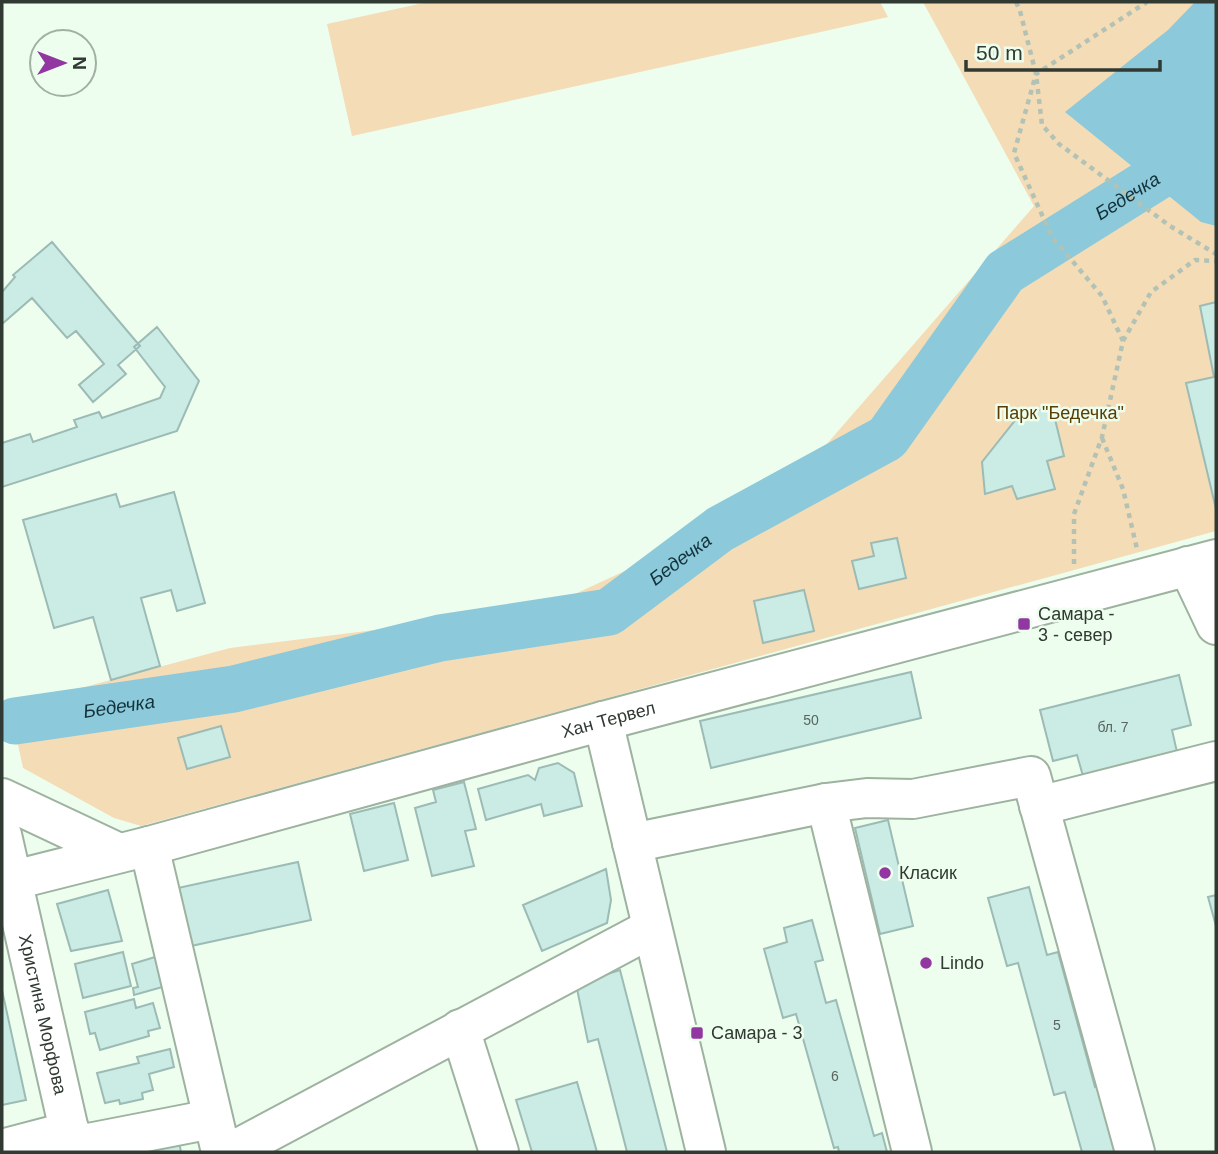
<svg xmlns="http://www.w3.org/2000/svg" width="1218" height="1154" viewBox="0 0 1218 1154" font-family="Arial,sans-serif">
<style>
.green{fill:#f4dcb6}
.water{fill:#8bc9db}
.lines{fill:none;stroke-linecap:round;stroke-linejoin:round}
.river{stroke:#8bc9db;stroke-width:47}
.building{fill:#cbebe5;stroke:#9cbbb5;stroke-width:2}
.minor-casing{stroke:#9eb2a0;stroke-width:42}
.path{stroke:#b3c2b4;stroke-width:4.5;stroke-dasharray:5 5;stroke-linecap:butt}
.minor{stroke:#fff;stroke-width:38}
.poi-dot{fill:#9237a2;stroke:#edfeee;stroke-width:2.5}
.labels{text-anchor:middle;stroke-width:5;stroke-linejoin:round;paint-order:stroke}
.number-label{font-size:14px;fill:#58665f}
.park-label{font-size:18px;fill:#593d02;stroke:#edfeee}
.poi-label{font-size:18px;fill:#313a32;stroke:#edfeee;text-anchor:start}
.street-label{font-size:18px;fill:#313a32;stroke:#edfeee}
.water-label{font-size:19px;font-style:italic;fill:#14323a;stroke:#edfeee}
</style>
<rect width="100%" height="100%" fill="#edfeee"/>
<!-- green -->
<path class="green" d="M428,2H880L888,17L352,136L327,24Z
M923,2H1216V531L141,826L114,818L23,768L10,707L230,648L423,624L562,600L642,563L728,509L812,461L1034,206Z"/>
<!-- water -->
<path class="water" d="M1195,2H1216V226L1201,222L1065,112L1168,30Z"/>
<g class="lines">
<!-- river -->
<path class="river" id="s1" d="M15,721L234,689L440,638L609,612L720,529L887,438L1005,272L1216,140"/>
</g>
<!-- building -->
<path class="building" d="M52,242L140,346L118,365L126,374L93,402L79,385L104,364L76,331L67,338L32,298L2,324V292L15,277L13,275Z
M1216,302V509L1186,383L1214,377L1200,306Z
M157,327L199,381L177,431L2,487V443L30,434L33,442L77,427L74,420L99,412L102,418L160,398L165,387L134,347Z
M1052,407L1064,456L1047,461L1055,489L1017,499L1012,486L985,494L982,462L1020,414Z
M174,492L205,603L177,611L171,590L141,598L160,666L111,680L93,617L54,628L23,520L116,494L120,507Z
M897,538L906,578L859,589L852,561L874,556L871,543Z
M804,590L814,631L763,643L754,601Z
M911,672L921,718L711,768L700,721Z
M1179,675L1191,725L1172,730L1177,752L1083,776L1077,755L1053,761L1040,710Z
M221,726L230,757L187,769L178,738Z
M558,763L574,773L582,806L544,816L541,804L486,820L478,789L528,775L535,780L539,768Z
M464,782L476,829L465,831L474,866L432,876L415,808L436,802L433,790Z
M394,803L408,860L364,871L350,814Z
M888,820L913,926L880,934L855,828Z
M298,862L311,920L191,946L178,888Z
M606,869L611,900L607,923L542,951L523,905Z
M1029,887L1047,955L1058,952L1095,1087L1102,1085L1120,1152H1082L1065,1092L1054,1095L1018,963L1007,966L988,898Z
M108,890L122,941L71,951L57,904Z
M1216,895V926L1208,897Z
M812,920L823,960L815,962L826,1003L836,1000L874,1136L882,1133L887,1152H839L838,1147L834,1148L796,1014L783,1018L764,949L787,942L784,928Z
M123,952L131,986L83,998L75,964Z
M165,954L173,984L134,995L133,988L138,987L132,964Z
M620,970L667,1152H627L598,1039L588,1042L576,984Z
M2,990L26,1100L2,1105Z
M134,999L136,1008L153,1003L160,1028L148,1031L149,1036L100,1050L95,1033L90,1034L85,1012Z
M170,1049L174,1067L149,1074L153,1090L142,1093L143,1099L120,1104L119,1100L105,1103L97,1073L139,1063L137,1057Z
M577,1082L597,1152H532L516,1100Z
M178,1137L181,1152H129Z"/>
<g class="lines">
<!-- minor casing -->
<g class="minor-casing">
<g id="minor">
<path d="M1188,566L1216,625"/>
<path d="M603,721L706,1152"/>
<path d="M2,798L119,853"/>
<path d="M826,803L912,1152"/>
<path d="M1039,806L1216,761"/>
<path id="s2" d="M2,835L74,1152"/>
<path d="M632,843L826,803L867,798L913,799L1031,776L1135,1152"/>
<path d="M149,846L221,1152"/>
<path id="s3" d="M2,883L149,846L603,721L1216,559"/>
<path d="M460,1029L499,1152"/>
<path d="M73,1146L212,1119"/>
<path d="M2,1149L70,1131"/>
<path d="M231,1152L652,928"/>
</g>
</g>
<!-- path -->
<path class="path" d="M1016,2L1020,11L1036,74L1042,125L1059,144L1170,226L1216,254
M1123,341L1151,292L1195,260L1216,261
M1102,438L1123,489L1137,549
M1074,564V514L1102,437L1123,341L1102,296L1052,237L1014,153L1036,74L1147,2"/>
<!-- minor -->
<use href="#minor" class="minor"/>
</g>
<!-- markers -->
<g class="poi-dot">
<rect x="1017" y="617" width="14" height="14" rx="3.5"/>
<circle cx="885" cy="873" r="7"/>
<circle cx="926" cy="963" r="7"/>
<rect x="690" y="1026" width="14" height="14" rx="3.5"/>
</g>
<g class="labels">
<!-- number labels -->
<g class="number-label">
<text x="811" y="725">50</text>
<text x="1113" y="732">бл. 7</text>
<text x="1057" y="1030">5</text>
<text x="835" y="1081">6</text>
</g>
<!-- park labels -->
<g class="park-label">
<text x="1060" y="419">Парк "Бедечка"</text>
</g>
<!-- poi labels -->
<g class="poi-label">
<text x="1038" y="620">Самара -<tspan x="1038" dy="21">3 - север</tspan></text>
<text x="899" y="879">Класик</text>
<text x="940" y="969">Lindo</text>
<text x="711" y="1039">Самара - 3</text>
</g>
<!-- street labels -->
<g class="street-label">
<text dy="6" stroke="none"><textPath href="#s3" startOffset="628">Хан Тервел</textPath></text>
<text dy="6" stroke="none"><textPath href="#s2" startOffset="184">Христина Морфова</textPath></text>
</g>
<!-- water labels -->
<g class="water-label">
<text dy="7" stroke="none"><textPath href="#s1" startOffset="1281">Бедечка</textPath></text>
<text dy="7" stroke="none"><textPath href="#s1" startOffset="693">Бедечка</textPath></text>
<text dy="7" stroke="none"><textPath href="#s1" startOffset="105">Бедечка</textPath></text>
</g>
</g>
<!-- border -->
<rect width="1218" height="1154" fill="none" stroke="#313a32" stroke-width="7"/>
<!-- north arrow -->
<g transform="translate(63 63) rotate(90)"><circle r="33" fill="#edfeee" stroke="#a2b0a3" stroke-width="2"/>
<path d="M0-5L12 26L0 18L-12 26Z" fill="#9237a2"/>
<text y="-10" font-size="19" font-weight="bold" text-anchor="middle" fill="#313a32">N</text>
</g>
<!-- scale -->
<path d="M966 60v10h194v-10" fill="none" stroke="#313a32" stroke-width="3.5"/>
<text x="976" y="60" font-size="21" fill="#313a32" stroke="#edfeee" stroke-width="5" paint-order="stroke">50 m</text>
</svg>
